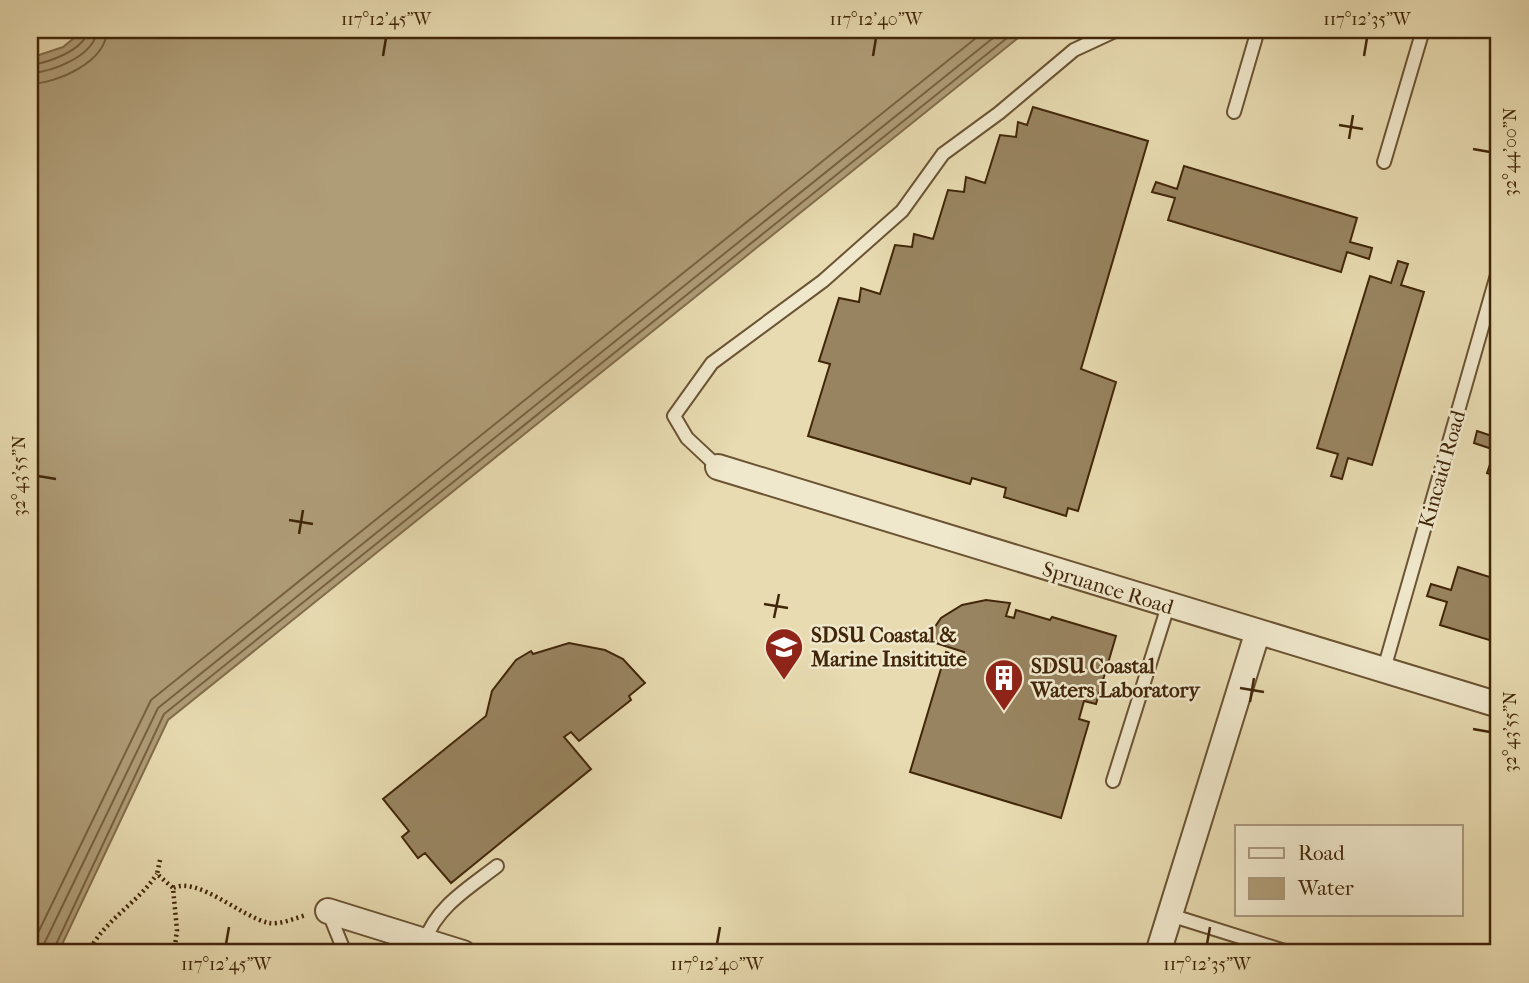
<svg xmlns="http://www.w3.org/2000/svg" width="1529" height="983" viewBox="0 0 1529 983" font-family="'IM FELL French Canon',serif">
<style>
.water{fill:#af9d78;stroke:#836d4c;stroke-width:2}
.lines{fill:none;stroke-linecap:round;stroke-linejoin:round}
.shore{stroke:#786240;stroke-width:2}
.building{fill:#988460;stroke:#412609;stroke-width:2}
.lane-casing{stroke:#6b5333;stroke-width:16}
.street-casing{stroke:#6b5333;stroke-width:28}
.path{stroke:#412609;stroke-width:4.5;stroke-dasharray:2 3.5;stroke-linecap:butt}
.lane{stroke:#f0e8cc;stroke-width:12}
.street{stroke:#f0e8cc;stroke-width:24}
.ticks{fill:none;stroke:#412609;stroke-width:2.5}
.labels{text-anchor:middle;stroke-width:5;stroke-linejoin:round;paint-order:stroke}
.street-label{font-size:21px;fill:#412609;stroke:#f0e8cc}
.poi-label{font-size:21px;font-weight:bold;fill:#412609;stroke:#f0e8cc;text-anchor:start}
.neatline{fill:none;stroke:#412609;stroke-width:2.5}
.ticks-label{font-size:18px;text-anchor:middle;fill:#412609}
</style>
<rect width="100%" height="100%" fill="#e8dbb1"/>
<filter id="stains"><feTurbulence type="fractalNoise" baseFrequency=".00286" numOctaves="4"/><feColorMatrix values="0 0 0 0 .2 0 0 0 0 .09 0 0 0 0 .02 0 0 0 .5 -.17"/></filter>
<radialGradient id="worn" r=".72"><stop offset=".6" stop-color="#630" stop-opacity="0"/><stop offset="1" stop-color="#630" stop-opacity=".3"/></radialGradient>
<!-- water -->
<path class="water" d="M84,30H1028L168,720L58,953H30V58L63,47Z"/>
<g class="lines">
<!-- shore -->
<path class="shore" d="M30,65C48,63 85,50 88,30
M30,73C52,72 95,56 97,30
M30,84C58,83 106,62 107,30
M32,953L35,939L151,700L986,30
M43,953L44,944L158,708L1003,30
M52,953L164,714L1017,30"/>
</g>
<!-- building -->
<path class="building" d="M1033,107L1148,141L1081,369L1116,382L1078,511L1068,508L1066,516L1004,497L1006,488L972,478L970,484L808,436L830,364L819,361L839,298L859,302L861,288L880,294L895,245L912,247L914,234L933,239L948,190L964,192L966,177L985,183L1000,135L1016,137L1018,122L1027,125Z
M1184,166L1357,218L1350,242L1372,248L1369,259L1347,252L1341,272L1168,220L1175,198L1152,192L1156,182L1177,189Z
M1398,261L1408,264L1401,285L1424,292L1372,465L1348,458L1342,479L1331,476L1338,454L1317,448L1370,276L1391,283Z
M1477,431L1498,438L1499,434V477L1487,473L1495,450L1474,443Z
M1458,567L1499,580V643L1440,625L1447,602L1427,596L1431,584L1451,590Z
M986,600L1010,603L1006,616L1014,618L1016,610L1050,620L1052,617L1116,636L1096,704L1084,701L1079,719L1089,722L1061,818L910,772L946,652L963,657L964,652L926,640L941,618L962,605Z
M569,643L605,650L623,659L645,683L629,696L631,700L579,741L571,732L564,737L591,769L451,883L425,853L418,858L402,837L409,831L383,799L486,716L492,691L516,660L531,651L533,654Z"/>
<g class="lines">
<!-- lane casing -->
<g class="lane-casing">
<path id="lane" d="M1234,112L1258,30
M1384,162L1423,30
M718,467L687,438L674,416L712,363L823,281L902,211L943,154L999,113L1074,50L1117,30
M1384,669L1499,268
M1113,781L1168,606
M328,911L345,953
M1170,915L1291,953
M425,941C436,907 470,887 497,866"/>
</g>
<!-- street casing -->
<g class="street-casing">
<path id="street" d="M718,467L1499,705
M328,911L463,953
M1158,953L1257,634"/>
</g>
<!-- path -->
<path class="path" d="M160,860L157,874L173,888
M88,953C104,920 137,904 157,874
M174,953L177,930L173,888C198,876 241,917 269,923C279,925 296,918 306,915"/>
<!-- lane -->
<use href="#lane" class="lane"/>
<!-- street -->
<use href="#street" class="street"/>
</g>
<!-- ticks -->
<path class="ticks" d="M383,56L386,38M873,56L876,38M1364,56L1367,38M1339,125L1363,129M1349,139L1353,115M1473,149L1490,152M38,476L56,479M289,520L313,524M299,534L303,510M764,604L788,608M774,618L779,594M1240,688L1264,692M1250,702L1254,678M1473,729L1490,732M226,944L229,927M717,944L720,927M1207,944L1210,927"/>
<!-- icons -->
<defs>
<g id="university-pin" transform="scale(2.0125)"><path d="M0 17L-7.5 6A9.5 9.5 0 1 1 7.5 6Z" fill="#8f2418" stroke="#f0e8cc"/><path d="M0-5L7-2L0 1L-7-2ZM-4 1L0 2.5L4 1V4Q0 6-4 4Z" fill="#fff"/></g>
<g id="building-pin" transform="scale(2.0125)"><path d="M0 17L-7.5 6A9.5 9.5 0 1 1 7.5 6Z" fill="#8f2418" stroke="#f0e8cc"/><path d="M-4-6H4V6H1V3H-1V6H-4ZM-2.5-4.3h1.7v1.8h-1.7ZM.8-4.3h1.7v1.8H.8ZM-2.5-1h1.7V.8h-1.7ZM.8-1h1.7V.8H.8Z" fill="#fff"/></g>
</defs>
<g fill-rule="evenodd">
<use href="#university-pin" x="784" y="647"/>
<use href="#building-pin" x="1004" y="678"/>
</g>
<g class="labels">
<!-- street labels -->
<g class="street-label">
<text transform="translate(1442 469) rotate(-74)" y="7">Kincaid Road</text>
<text transform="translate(1108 588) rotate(17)" y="7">Spruance Road</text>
</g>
<!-- poi labels -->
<g class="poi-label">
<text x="811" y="642">SDSU Coastal &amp;<tspan x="811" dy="24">Marine Insititute</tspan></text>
<text x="1031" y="673">SDSU Coastal<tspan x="1031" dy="24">Waters Laboratory</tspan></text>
</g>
</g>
<!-- margin -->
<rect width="1529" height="983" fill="none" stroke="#e8dbb1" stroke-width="77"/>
<!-- legend -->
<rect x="1235" y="825" width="228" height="91" fill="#f0e8cc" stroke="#aa9a7e" stroke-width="2"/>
<rect x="1249" y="848" width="35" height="10" fill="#f0e8cc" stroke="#aa9a7e" stroke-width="2"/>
<text x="1298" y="860" font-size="21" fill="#412609">Road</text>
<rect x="1249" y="878" width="35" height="21" fill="#af9d78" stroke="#aa9a7e" stroke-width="2"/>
<text x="1298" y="895" font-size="21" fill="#412609">Water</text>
<rect x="38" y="38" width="1452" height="906" class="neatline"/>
<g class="ticks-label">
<text x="386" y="25">117°12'45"W</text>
<text x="876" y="25">117°12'40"W</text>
<text x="1367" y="25">117°12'35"W</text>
<text transform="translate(1510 152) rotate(-90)" y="6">32°44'00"N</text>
<text transform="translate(19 476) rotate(-90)" y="6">32°43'55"N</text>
<text transform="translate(1510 732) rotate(-90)" y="6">32°43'55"N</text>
<text x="226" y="970">117°12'45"W</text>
<text x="717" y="970">117°12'40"W</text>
<text x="1207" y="970">117°12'35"W</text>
</g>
<rect width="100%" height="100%" filter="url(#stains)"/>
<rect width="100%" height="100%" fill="url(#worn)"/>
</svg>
